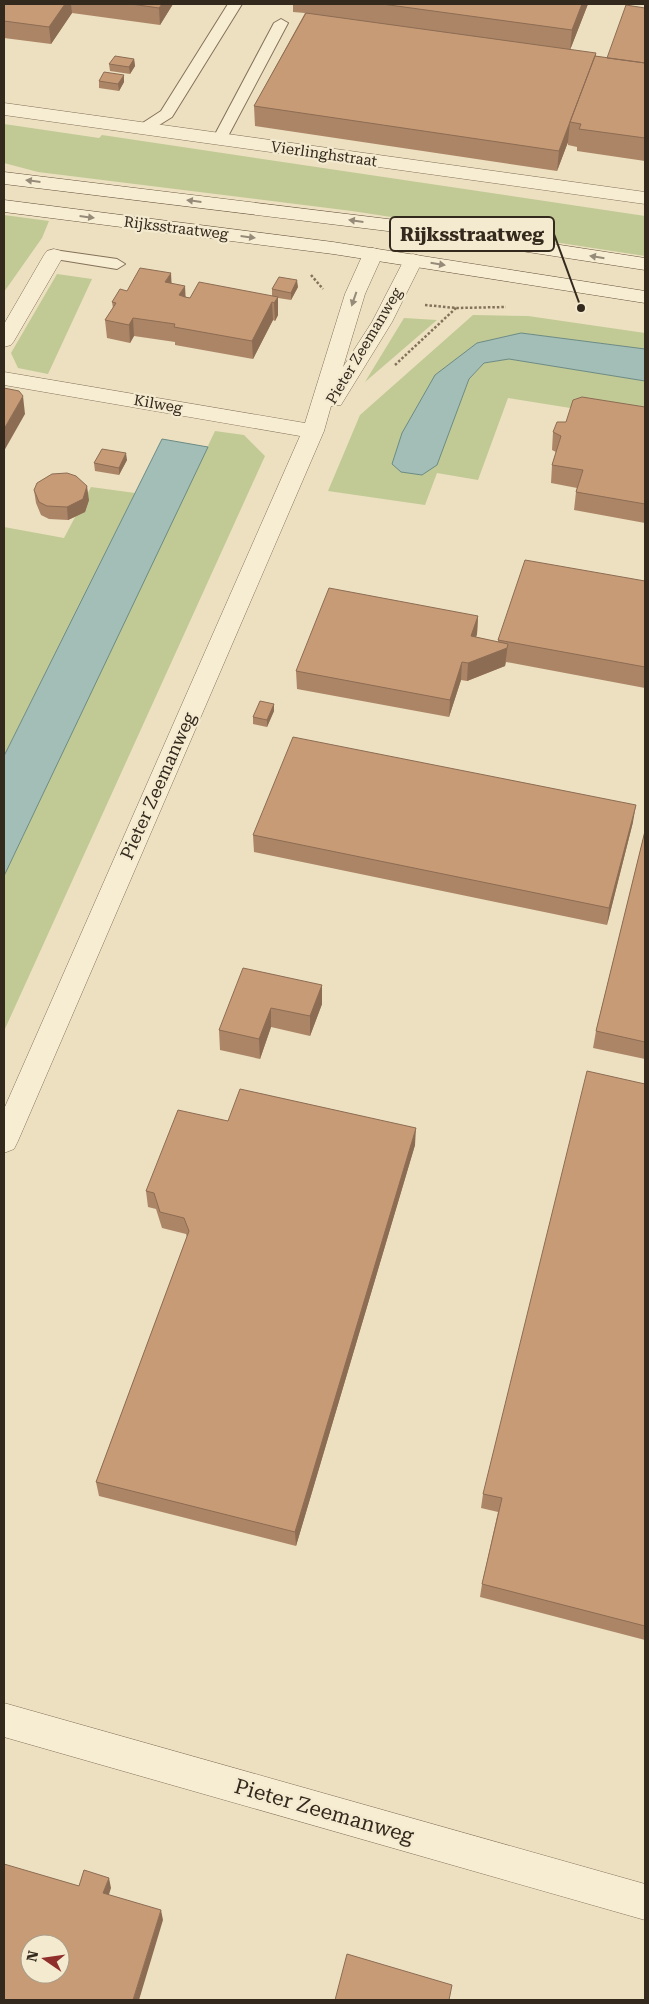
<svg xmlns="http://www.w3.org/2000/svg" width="649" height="2004" viewBox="0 0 649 2004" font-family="'Roboto Serif',serif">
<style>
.green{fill:#c1c995}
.water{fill:#a3beb7;stroke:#6b8b84}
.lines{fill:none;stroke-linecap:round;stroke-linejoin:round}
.lane-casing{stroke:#847159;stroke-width:2}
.street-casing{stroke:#847159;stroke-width:1}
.secondary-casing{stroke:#66523c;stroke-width:1}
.path{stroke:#847159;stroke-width:2.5;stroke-dasharray:2.5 2;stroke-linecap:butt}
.lane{fill:#f7edd3;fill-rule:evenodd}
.street{fill:#f7edd3;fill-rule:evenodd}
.secondary{fill:#f7edd3;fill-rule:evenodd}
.wall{fill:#ac8566}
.shaded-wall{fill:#8c6c53}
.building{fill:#c89b77;stroke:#8c6c53;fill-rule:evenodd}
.oneway{fill:#968b78}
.labels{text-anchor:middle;stroke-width:4.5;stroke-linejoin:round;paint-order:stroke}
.far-street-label{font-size:15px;fill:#34291d;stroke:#f3eacf}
.street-label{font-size:18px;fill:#34291d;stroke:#f3eacf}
.near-street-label{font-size:21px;fill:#34291d;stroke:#f3eacf}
.leader{fill:none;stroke:#34291d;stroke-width:2}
.callout-dot{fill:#34291d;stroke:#f3eacf;stroke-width:2}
.callout{fill:#f3eacf;stroke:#34291d;stroke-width:2}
.callout-label{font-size:19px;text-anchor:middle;font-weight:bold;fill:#34291d}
</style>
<rect width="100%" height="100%" fill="#ece0c0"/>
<!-- green -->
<path class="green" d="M4,124L99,138L102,135L645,216V256L352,211L38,172L4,163Z
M4,215L49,221L42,238L4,292Z
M57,274L92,279L48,374L18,368L11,353Z
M473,315L528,316L645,333V349L521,333L477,343L437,465L469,379L484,363L509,359L645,381V420L508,398L478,480L437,473L425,505L328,491L360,415Z
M404,318L437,320L365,382Z
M215,431L244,435L265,456L4,1031V876Z
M91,487L135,493L4,756V527L64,538Z"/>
<!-- water -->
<path class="water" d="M521,333L645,349V381L509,359L484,363L469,379L437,465L422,475L401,472L392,464L402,433L435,375L477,343Z
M162,439L208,447L4,876V756Z"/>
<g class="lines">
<!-- lane casing -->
<g class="lane-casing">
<path id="lane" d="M228,4H242L172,117L148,132H138L136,129L138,126L161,111Z
M281,19L288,23L226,140L224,143H214L212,140L274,23Z
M54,250L117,259L125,264L117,269L49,258L46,255L49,252Z"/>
</g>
<!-- street casing -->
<g class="street-casing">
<path id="street" d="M4,103L645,192V204L4,115Z
M373,248L380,250L383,254L365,294L343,367L372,322L406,256L413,254L420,256L423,260L392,322L344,400L341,405L331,406L324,431L18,1141L14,1149L4,1153V1109L300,436L4,385V372L305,423L345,294L363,254L366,250Z
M54,249L61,251L64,255L14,341L11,345L4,347V324L44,255L47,251Z
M4,1703L645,1884V1920L4,1737Z"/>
</g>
<!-- secondary casing -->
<g class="secondary-casing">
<path id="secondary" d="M4,172L404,221L645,258V270L404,233L4,184Z
M4,200L333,242L645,291V303L333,254L4,212Z"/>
</g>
<!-- path -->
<path class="path" d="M311,275L323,289
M425,305L456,308L506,307
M395,365L456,308"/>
<!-- lane -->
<use href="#lane" class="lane"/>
<!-- street -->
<use href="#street" class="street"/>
<!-- secondary -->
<use href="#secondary" class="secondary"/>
</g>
<!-- wall -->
<path class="wall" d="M4,4H173L160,25L72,13L51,44L4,38Z
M293,4H588L570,50L596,56L607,58L645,8V161L577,151V147L568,145V142L557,171L255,126L254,106L305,13L293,12Z
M134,59L135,66L130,74L110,71L109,64Z
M99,81L124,82L119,91L99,88Z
M172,283L186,297L190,298L272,296V289L298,287L291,300L278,298V315L275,321L273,320L253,359L175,345V342L134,336L130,343L107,338L105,320L113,308L112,302L127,291Z
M645,407V523L574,510L576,492L577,488L551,483L552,465L556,452L552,450L553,432L566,422Z
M127,460L119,475L95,471L94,463Z
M34,490L89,500L85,512L68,520L49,519L41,515L36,503Z
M645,581V688L506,662L505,666L467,681L461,680L449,717L297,689L296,671L478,616L477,634L476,637L498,642V640Z
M274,704V711L267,727L253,724V717Z
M633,822L607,925L254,852L253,835Z
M645,831V1059L593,1048L596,1031Z
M322,985V1004L310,1036L271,1027L260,1059L220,1050L219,1030Z
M645,1084V1640L480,1597L482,1584L498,1512L481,1508L483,1494Z
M228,1121L415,1145L296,1546L99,1496L96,1482L187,1237L186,1234L162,1228L156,1209L148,1207L146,1191Z"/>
<!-- shaded-wall -->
<path class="shaded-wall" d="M65,4H71L72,13L51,44L49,27Z
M162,4H173L160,25L159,8Z
M582,4H588L570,50L572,30Z
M596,53L594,73L570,122L568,142L557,171L559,151Z
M134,59L135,66L130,74L129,67Z
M124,75V82L119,91L118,84Z
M171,273L172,291L165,282Z
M297,280L298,287L291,300V293Z
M185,286L186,304L179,295Z
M278,297V315L275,321L274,303Z
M272,302L273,320L253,359L252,341Z
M133,318L134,336L130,343L129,325Z
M23,396L25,414L4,451V429Z
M126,453L127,460L119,475V468Z
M87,486L89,500L85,512L68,520L67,507Z
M478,616L477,634L470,654L471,636Z
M508,644L505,666L467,681L468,663Z
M462,662L461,680L449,717L450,700Z
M274,704V711L267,727V720Z
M636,805L633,822L607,925L609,908Z
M322,985V1004L310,1036V1016Z
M271,1008V1027L260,1059L259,1039Z
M416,1128L415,1145L296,1546L295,1532Z
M109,1878L111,1888L106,1904L103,1893Z
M161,1910L163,1920L139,2000H133Z"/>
<!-- building -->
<path class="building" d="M4,4H65L49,27L4,21Z
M131,4H162L159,8Z
M382,4H582L572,30Z
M626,5L645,8V63L607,58Z
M306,13L596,53L559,151L254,106Z
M115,56L134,59L129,67L109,64Z
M595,56L645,63V138L579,129L581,124L570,122Z
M104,72L124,75L118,84L99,81Z
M140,268L171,273L165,282L185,286L179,295L185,297L190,298L199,282L278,297L274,303L272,302L252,341L174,327L175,324L133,318L129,325L105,320L116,303L112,302L120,289L127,291Z
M279,277L297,280L291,293L272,289Z
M4,388L19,391L23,396L4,429Z
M582,397L645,407V504L576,492L583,470L552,465L561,436L553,432L557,422H566L573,400Z
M102,449L126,453L119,468L94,463Z
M67,473L76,476L87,486L83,499L67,507L47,506L39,502L34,490L37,483L52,474Z
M525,560L645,581V667L498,640Z
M329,588L478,616L471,636L508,644L507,648L468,663L462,662L450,700L296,671Z
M260,701L274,704L267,720L253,717Z
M293,737L636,805L609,908L253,835Z
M645,831V1042L596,1031Z
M243,968L322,985L310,1016L271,1008L259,1039L219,1030Z
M587,1071L645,1084V1626L482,1584L502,1498L483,1494Z
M240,1089L416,1128L295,1532L96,1482L189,1231L184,1218L160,1212L154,1193L146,1191L178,1110L228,1121Z
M4,1864L79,1886L84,1870L109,1878L103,1893L161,1910L133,2000H4ZM30,1944H60V1974H30Z
M347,1954L452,1985L449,2000H335Z"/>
<!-- one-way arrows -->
<defs><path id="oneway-solid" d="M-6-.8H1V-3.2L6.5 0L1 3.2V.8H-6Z" transform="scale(1.25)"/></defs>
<g class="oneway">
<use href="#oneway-solid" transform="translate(33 181) rotate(-173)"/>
<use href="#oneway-solid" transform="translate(194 201) rotate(-173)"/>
<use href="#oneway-solid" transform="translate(87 217) rotate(7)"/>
<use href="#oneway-solid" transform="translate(356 221) rotate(-172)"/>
<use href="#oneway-solid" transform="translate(248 237) rotate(7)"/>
<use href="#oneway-solid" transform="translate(597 257) rotate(-171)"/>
<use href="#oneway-solid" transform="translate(438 264) rotate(9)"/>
<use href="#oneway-solid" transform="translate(354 299) rotate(109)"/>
</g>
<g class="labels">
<!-- far-street labels -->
<g class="far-street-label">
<text transform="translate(324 154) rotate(8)" y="5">Vierlinghstraat</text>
<text transform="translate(176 228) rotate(7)" y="5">Rijksstraatweg</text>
<text transform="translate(364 346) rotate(-59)" y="5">Pieter Zeemanweg</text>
<text transform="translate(158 404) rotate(10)" y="5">Kilweg</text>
</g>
<!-- street labels -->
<g class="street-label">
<text transform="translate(158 786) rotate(-66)" y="6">Pieter Zeemanweg</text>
</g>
<!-- near-street labels -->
<g class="near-street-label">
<text transform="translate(324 1811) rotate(16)" y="7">Pieter Zeemanweg</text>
</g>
</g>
<!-- callouts -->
<path class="leader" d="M581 308L554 234"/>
<circle class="callout-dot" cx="581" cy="308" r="5"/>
<rect class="callout" x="390" y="217" width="164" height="34" rx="5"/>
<g class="callout-label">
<text x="472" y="241">Rijksstraatweg</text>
</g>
<!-- border -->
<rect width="649" height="2004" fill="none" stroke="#34291d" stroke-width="10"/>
<!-- north arrow -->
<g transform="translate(45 1959) rotate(283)"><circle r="24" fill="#f3eacf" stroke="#a79d88"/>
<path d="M0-4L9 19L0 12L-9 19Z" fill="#902e2c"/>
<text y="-8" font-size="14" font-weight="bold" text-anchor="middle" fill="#34291d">N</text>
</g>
</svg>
